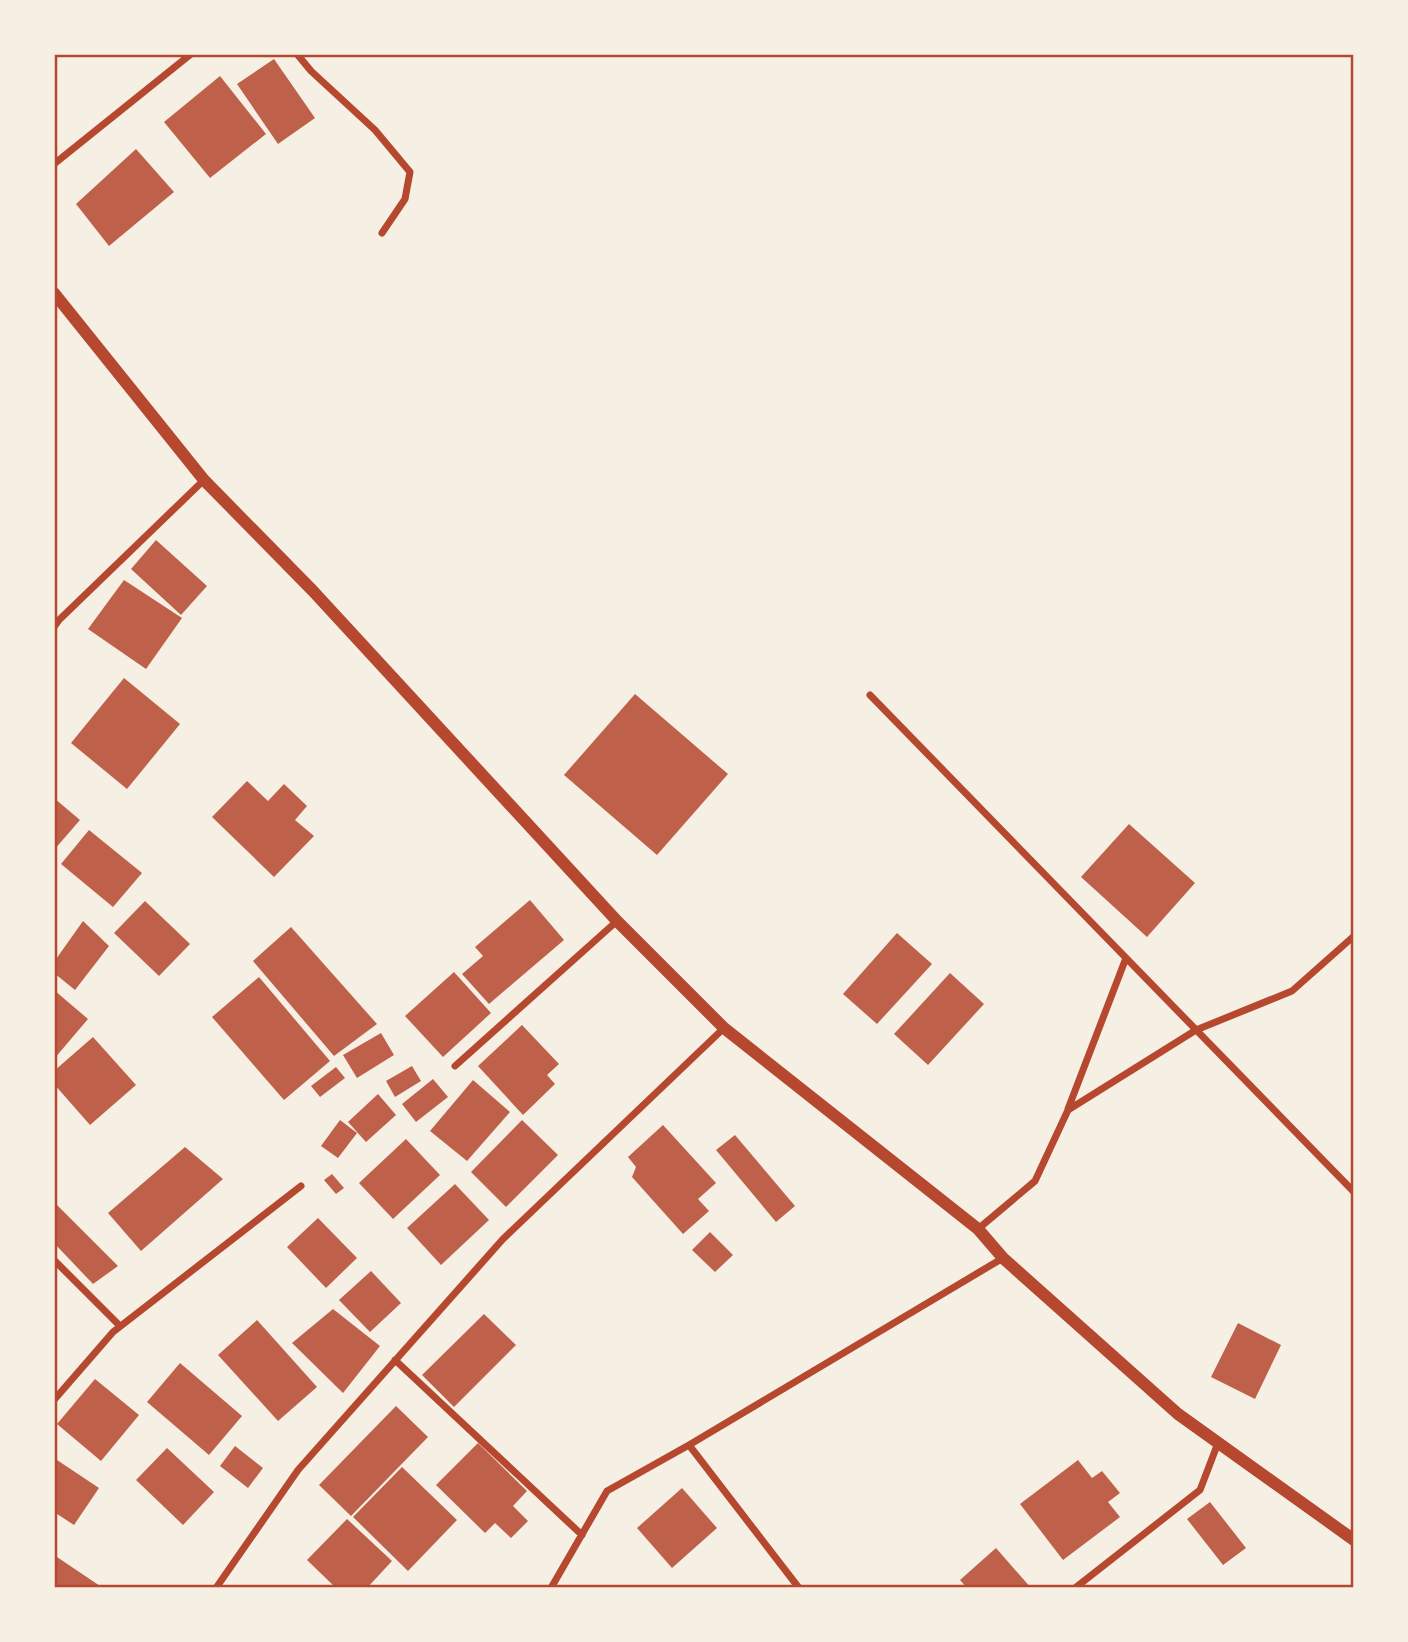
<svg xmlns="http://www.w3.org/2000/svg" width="1408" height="1642" viewBox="0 0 1408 1642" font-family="Georgia,serif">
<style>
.building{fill:#bf614a}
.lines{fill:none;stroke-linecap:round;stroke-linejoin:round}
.minor{stroke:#b5482f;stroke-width:7}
.tertiary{stroke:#b5482f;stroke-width:12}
.neatline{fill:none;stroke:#b5482f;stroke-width:2.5}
</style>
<rect width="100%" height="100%" fill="#f6efe4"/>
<!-- building -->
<path class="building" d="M274,59L315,118L278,144L237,84Z
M220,76L266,134L210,178L164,122Z
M136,149L174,192L109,246L76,204Z
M156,540L207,586L181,615L131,569Z
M124,580L182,618L146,669L88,629Z
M124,678L180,724L127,789L71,743Z
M635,694L728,774L657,855L564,775Z
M247,781L268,801L284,784L307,806L295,820L314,836L274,877L212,817Z
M54,798L80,820L54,850Z
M1129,824L1195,883L1147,937L1081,877Z
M89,830L142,873L113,907L61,864Z
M530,900L564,940L489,1004L462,974L483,956L475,947Z
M145,901L190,944L159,976L114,933Z
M83,921L109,946L75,990L54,973V962Z
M291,927L377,1024L334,1056L253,961Z
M897,933L932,964L877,1024L843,994Z
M454,972L491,1013L443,1057L405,1016Z
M950,973L984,1004L928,1065L894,1034Z
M259,977L330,1061L284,1100L212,1017Z
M54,990L88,1019L54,1059Z
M522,1025L559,1064L547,1075L555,1084L523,1115L478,1066Z
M381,1033L394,1055L357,1078L343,1055Z
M93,1037L136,1085L90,1125L54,1084V1071Z
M412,1066L421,1081L395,1097L386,1081Z
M336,1067L345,1078L320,1097L311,1086Z
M433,1079L448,1097L416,1122L402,1104Z
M473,1080L510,1112L467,1161L430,1131Z
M378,1094L396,1115L366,1142L348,1122Z
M340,1120L357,1133L338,1158L321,1146Z
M522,1120L558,1155L506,1207L471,1172Z
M663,1125L716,1183L698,1199L709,1211L683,1234L632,1177L636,1167L628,1157Z
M735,1135L795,1206L776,1222L716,1150Z
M406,1139L440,1175L393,1219L359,1183Z
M185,1147L223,1179L141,1251L108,1213Z
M332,1174L344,1188L336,1194L324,1180Z
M455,1184L489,1220L441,1265L407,1228Z
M54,1202L118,1266L93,1284L54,1243Z
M318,1218L357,1258L326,1288L287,1247Z
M710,1232L733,1255L715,1272L692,1250Z
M371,1271L401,1303L370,1332L339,1300Z
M333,1309L380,1346L343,1393L292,1343Z
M484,1314L516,1345L454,1407L422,1375Z
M257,1320L317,1387L278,1421L218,1355Z
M1238,1323L1281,1345L1255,1399L1211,1377Z
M180,1363L242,1416L209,1455L147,1402Z
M95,1379L139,1415L101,1461L57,1424Z
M396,1406L428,1437L351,1516L319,1485Z
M478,1443L527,1491L513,1506L528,1521L511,1538L495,1523L485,1533L436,1485Z
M235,1446L263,1468L248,1488L220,1466Z
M167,1448L214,1492L183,1525L136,1480Z
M54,1458L99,1488L74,1525L54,1512Z
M1078,1460L1092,1478L1102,1471L1120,1493L1108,1502L1120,1517L1063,1560L1020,1504Z
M402,1467L457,1520L408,1571L353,1517Z
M682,1488L717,1528L672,1568L637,1528Z
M1210,1502L1246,1548L1223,1565L1187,1519Z
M347,1519L392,1561L367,1588H336L307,1560Z
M996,1548L1031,1588H967L960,1580Z
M54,1555L103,1588H54Z"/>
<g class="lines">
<!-- minor -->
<path class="minor" d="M297,54L311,71L375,130L410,172L405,199L382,233
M54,164L191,54
M54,627L59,620L204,480
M870,695L1354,1192
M455,1066L617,921
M1068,1109L1126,958
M978,1229L1035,1181L1068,1110L1196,1030L1292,991L1354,936
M54,1260L120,1326
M395,1360L582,1535
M54,1400L113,1332L301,1186
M689,1445L799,1588
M216,1588L298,1470L503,1239L724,1028
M551,1588L607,1491L689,1445L1003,1258
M1075,1588L1200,1490L1218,1443"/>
<!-- tertiary -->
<path class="tertiary" d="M54,293L204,480L313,591L617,921L724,1028L978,1229L1003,1258L1178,1414L1354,1540"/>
</g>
<!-- border -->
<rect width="1408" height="1642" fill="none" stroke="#f6efe4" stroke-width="112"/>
<rect x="56" y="56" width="1296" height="1530" class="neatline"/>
</svg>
